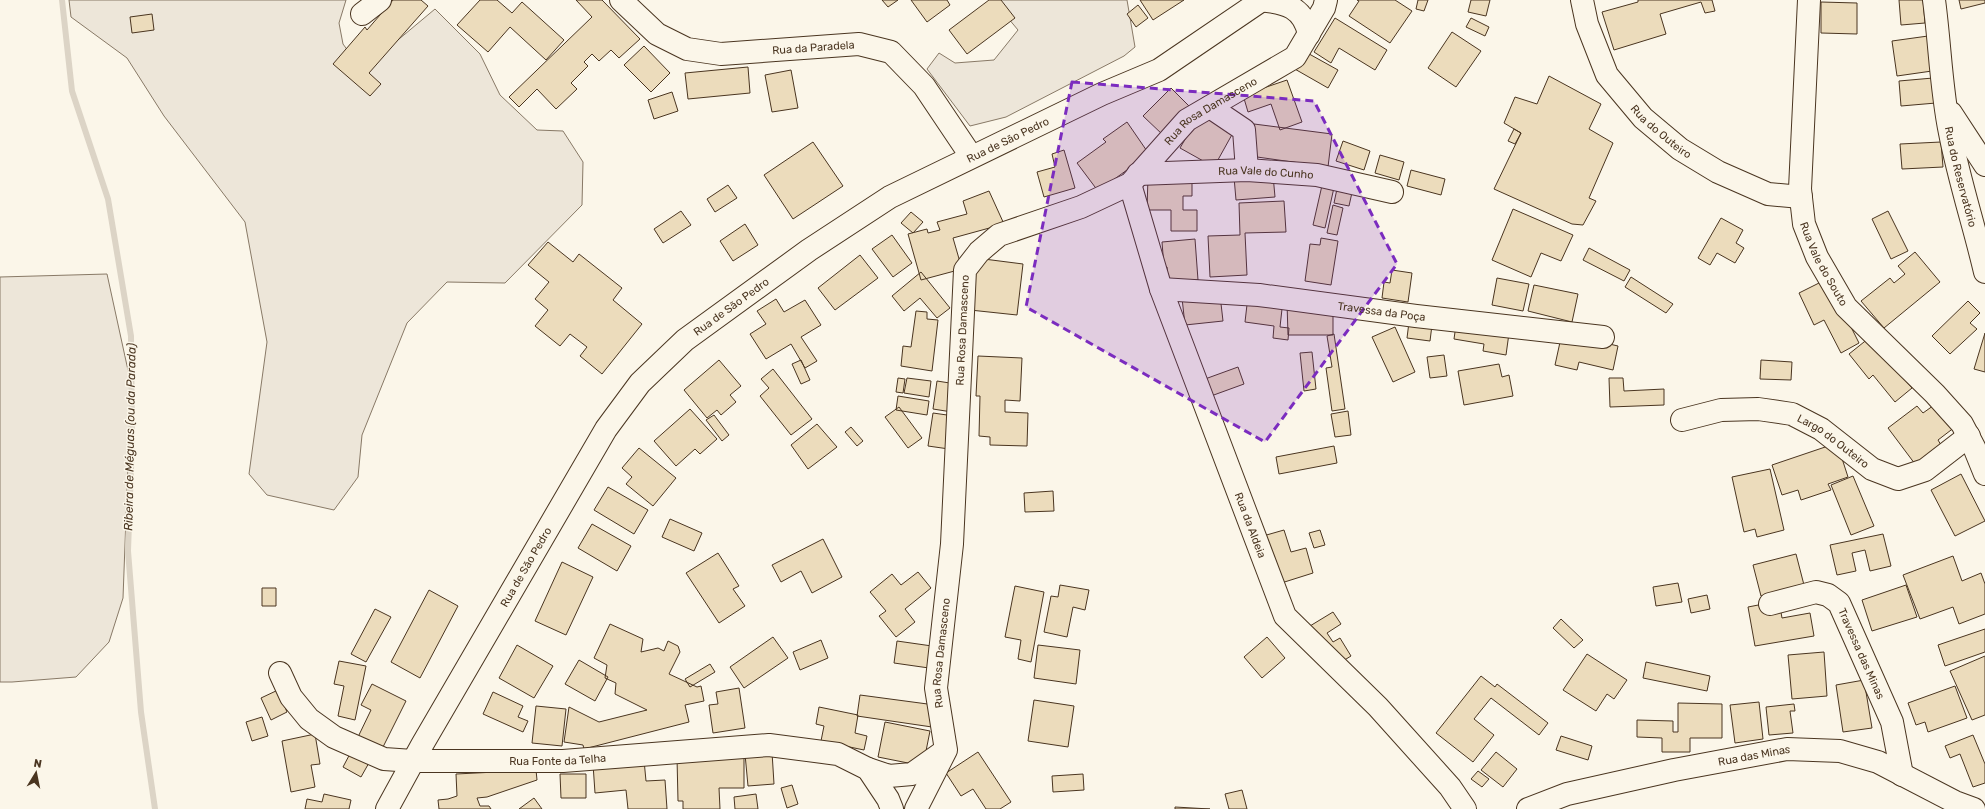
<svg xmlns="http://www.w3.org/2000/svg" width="1985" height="809" viewBox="0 0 1985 809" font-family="Rubik,sans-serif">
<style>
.green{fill:#ede6d9;stroke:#887966}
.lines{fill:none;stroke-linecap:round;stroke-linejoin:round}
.stream{stroke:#dcd4c6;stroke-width:6}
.building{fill:#ecdcbc;stroke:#4a3520}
.minor-casing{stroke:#4a3520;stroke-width:24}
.major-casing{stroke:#4a3520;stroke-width:24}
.minor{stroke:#fbf6e9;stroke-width:22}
.major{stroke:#fbf6e9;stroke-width:22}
.marked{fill:#7b2cbf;fill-opacity:0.2;stroke:#7b2cbf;stroke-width:3;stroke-dasharray:8 5;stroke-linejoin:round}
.labels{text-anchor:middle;stroke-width:3;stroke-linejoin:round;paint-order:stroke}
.street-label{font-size:11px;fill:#4a3520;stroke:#fbf6e9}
.water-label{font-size:12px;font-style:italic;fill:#4a3520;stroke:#fbf6e9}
</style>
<rect width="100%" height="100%" fill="#fbf6e9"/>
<!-- green -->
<path class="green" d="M69,0H346L339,23L343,44L362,70L435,9L480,54L500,95L537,130L563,131L583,162L582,205L505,283L447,282L407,323L362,435L358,477L334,510L267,495L249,474L267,342L245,222L164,116L127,58L71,17Z
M993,0H1127L1135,47L1124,56L1006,117L970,126L927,69L939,53L955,63L994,60L1018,30Z
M107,274L131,384L123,598L109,642L76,677L12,682H0V277Z"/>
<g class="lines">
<!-- stream -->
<path class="stream" d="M62,0L72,91L108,199L131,336L132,441L128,551L141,712L155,809"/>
</g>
<!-- building -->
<path class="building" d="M393,0H421L428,6L369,73L381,84L370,96L333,64L365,27L367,30Z
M480,0H497L512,13L522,2L564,40L546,60L510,27L488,52L457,25Z
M576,0H602L640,39L619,58L611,50L599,61L592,54L584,62L588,66L571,83L577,89L556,109L537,89L519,107L509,97L592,17Z
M882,0H898L888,7Z
M911,0H947L950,5L927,22Z
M989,0H1001L1015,18L967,54L949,30Z
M1140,0H1184L1153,20Z
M1357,0H1395L1412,11L1390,43L1349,16L1359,1Z
M1418,0H1428L1424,11L1416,9Z
M1471,0H1490L1486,16L1468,12Z
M1638,0H1712L1715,11L1705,13L1701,2L1660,14L1666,34L1614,50L1602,12L1638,2Z
M1899,0H1923L1925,23L1901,25Z
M1959,0H1985V3L1961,9Z
M1821,2L1857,3V34L1821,33Z
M1138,5L1148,18L1136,27L1127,14Z
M152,14L154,30L132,33L130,17Z
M1335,18L1387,50L1375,70L1339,48L1331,63L1314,52Z
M1471,18L1489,27L1485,36L1466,27Z
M1452,32L1481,51L1456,87L1428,68Z
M1928,36L1932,71L1897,76L1892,41Z
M644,46L670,73L651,92L624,65Z
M1302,50L1338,70L1328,88L1293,68Z
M748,67L750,93L688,99L685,73Z
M791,70L798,108L772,112L765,75Z
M1549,76L1601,104L1589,129L1613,143L1589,198L1596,201L1583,225L1572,224L1494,189L1521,133L1504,123L1515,97L1537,104Z
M1933,78L1936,103L1901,106L1899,81Z
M1287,80L1302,122L1280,130L1271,104L1248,112L1243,95Z
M1171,88L1190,107L1163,135L1143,116Z
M672,92L678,111L654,119L648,100Z
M1201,112L1234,131L1214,167L1180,148Z
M1127,122L1149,154L1098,191L1077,163L1106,142L1103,139Z
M1254,124L1332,134L1328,167L1250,156Z
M1514,129L1521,133L1515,144L1508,141Z
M1343,141L1370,151L1364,170L1336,161Z
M813,142L843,186L793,219L764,175Z
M1941,142L1943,167L1902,169L1900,144Z
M1064,150L1075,188L1044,197L1037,172L1055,167L1052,154Z
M1380,155L1404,162L1399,180L1375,173Z
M1411,170L1445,179L1441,195L1407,186Z
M1273,175L1275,197L1236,200L1234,177Z
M1148,176L1192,177V196H1183V210H1197V231H1171V210H1147Z
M1323,181L1335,183L1325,228L1313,225Z
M1338,184L1353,188L1349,206L1334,203Z
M728,185L737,198L715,212L707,199Z
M989,191L1004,224L953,238L962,269L921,280L908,234L927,229L928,233L940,230L937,222L967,214L963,201Z
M1284,201L1286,232L1245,233L1247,275L1210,277L1208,236L1240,235L1239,203Z
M1333,205L1343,208L1337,235L1327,233Z
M1513,209L1573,235L1561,261L1541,253L1531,277L1492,260Z
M681,211L691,225L663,243L654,229Z
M1888,211L1908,251L1891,259L1872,219Z
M911,212L923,222L913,233L901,223Z
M1721,218L1743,230L1736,243L1744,248L1735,263L1717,253L1710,265L1698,258Z
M745,224L758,245L733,261L720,241Z
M892,235L912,263L893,277L872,249Z
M1321,238L1338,241L1331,285L1305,281L1310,244L1320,245Z
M1195,239L1198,280L1168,282L1167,267H1164L1162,242Z
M548,242L573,262L579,254L622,288L613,300L642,324L602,374L580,356L587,347L570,334L560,346L535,326L548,310L535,299L549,282L528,265Z
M1589,248L1630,270L1624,281L1583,260Z
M1915,252L1940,282L1884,328L1861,301L1890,278L1894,283L1905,274L1898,266Z
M860,255L878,278L835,310L818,288Z
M976,258L1023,264L1017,315L970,310Z
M1392,270L1412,273L1408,302L1382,298L1384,282L1390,283Z
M921,272L950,308L937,318L920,298L904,311L892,296Z
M1631,277L1673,304L1666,313L1625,287Z
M1497,278L1529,284L1523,311L1492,305Z
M1827,279L1859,343L1841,353L1824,320L1814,325L1799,293Z
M1534,285L1578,294L1572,322L1528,311Z
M1220,295L1223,321L1185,325L1182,298Z
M1248,296L1283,300L1280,327L1289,328L1288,340L1273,338L1274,326L1245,322Z
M776,299L784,312L805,300L821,325L801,337L817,361L805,368L791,344L766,359L750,334L766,324L757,311Z
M1968,301L1980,313L1970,323L1977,329L1950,354L1932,336Z
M1287,303H1333V335H1288Z
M916,311L927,312V319L938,320L932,371L901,366L903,346L911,347Z
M1410,314L1433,317L1430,341L1407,338Z
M1457,318L1510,326L1506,355L1483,351L1484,344L1454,339Z
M1395,327L1415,372L1393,382L1372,337Z
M1562,333L1618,346L1613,370L1579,362L1577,370L1555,365Z
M1985,333V372L1974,369Z
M1334,334L1345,409L1332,411L1326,368L1332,367L1327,336Z
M1869,338L1912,388L1895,402L1873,375L1869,379L1849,354Z
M1312,352L1316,389L1304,391L1300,353Z
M1444,355L1447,376L1430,378L1427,357Z
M978,356L1022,358L1020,401L1005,400V412L1028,413L1027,446L990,445V437L979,436L980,396H976Z
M719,360L741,386L730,395L736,402L721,415L717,410L707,418L684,390Z
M801,360L810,380L801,384L792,364Z
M1761,360L1792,362L1791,380L1760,379Z
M1499,364L1502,377L1509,375L1513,396L1464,405L1458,371Z
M1238,367L1244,384L1211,396L1205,379Z
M773,369L812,419L791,435L760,396L769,388L761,379Z
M898,378L905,379L903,393L896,392Z
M907,378L931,381L929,397L904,393Z
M1609,378H1623L1624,391L1664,389V405L1610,407Z
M937,381L956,384L952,412L933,409Z
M898,396L929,401L927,415L896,410Z
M1937,403L1955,427L1938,440L1941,445L1915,464L1888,428L1917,406L1923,413Z
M899,407L922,438L908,448L885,417Z
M690,409L717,439L700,454L695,449L676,466L654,441Z
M1348,411L1351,435L1335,437L1331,414Z
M933,413L954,416L949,449L928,446Z
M714,415L729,435L722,441L706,420Z
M817,424L837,447L808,469L791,445Z
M851,427L863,441L857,446L845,432Z
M1837,443L1848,477L1828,484L1831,490L1801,500L1798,490L1782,495L1772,465Z
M1334,446L1337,463L1279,474L1276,457Z
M639,448L676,478L653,506L626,484L632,477L622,468Z
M1770,469L1784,530L1757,537L1755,529L1744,532L1732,477Z
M1961,474L1985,521L1955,536L1931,490Z
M1853,476L1874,526L1851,535L1831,485Z
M608,487L648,510L634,534L594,510Z
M1053,491L1054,511L1025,512L1024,493Z
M670,519L702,533L694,551L662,537Z
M592,524L631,546L617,571L578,548Z
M1284,530L1291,552L1306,548L1313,573L1275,585L1249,540Z
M1320,530L1325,545L1314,548L1309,533Z
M1883,534L1891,566L1870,571L1865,550L1852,553L1856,571L1837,575L1830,545Z
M823,539L842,577L812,593L801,571L781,582L772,565Z
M718,553L739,586L733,589L745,606L719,623L686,573Z
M1796,554L1804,585L1761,596L1753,565Z
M1953,556L1962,581L1981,573L1985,584V614L1959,624L1953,607L1920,619L1903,575Z
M562,562L593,577L566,635L535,621Z
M918,572L931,588L905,609L915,622L896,637L879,616L886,611L870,592L892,574L901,585Z
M1678,583L1682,602L1656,606L1653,587Z
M1060,585L1089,590L1085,610L1073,607L1067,637L1044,632L1051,596L1058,597Z
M1906,585L1917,617L1872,631L1862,600Z
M1015,586L1044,592L1031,662L1018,659L1021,640L1005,637Z
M262,588H276V606H262Z
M429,590L458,606L420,678L391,662Z
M1707,595L1710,609L1691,613L1688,599Z
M1779,601L1782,618L1810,613L1814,636L1755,646L1748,607Z
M375,609L391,617L366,662L351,654Z
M1333,612L1341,624L1327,633L1333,642L1340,638L1351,656L1330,669L1305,629Z
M1561,619L1583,640L1574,648L1553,628Z
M610,624L643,639L641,652L658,648L664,651L668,641L678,646L680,652L669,674L697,687L701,686L704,701L685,705L689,722L584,749L583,745L564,742L569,707L599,722L647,710L615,694L616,683L605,678L607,665L594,658Z
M1985,629V652L1945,666L1938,645Z
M773,637L788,658L744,688L730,667Z
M1267,637L1285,658L1262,678L1244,657Z
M821,640L828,658L800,670L793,652Z
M897,641L932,646L929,668L894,663Z
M517,645L553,666L534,698L499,678Z
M1038,645L1080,650L1076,684L1034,678Z
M1824,652L1827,696L1792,699L1788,655Z
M1587,654L1627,680L1614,699L1607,694L1596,711L1563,690Z
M1985,656V715L1972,720L1950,671Z
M579,660L608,677L595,701L565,684Z
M339,661L366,666L355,720L338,716L344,686L334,684Z
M1646,662L1710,676L1707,691L1643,678Z
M710,664L715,672L690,687L685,679Z
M1481,676L1495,687L1497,684L1548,723L1539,735L1491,698L1474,719L1494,735L1473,762L1436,733Z
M1864,680L1872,728L1843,732L1836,685Z
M372,684L406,701L382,749L358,737L371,710L361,705Z
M1955,686L1967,718L1928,732L1925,722L1916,725L1908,703Z
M739,688L745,728L713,733L709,705L718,704L716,692Z
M278,690L287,712L271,720L261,698Z
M493,692L523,706L518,717L528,721L523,732L483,714Z
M860,695L935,705L932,727L857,716Z
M1034,700L1074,706L1068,747L1028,741Z
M1759,702L1763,739L1735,743L1730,705Z
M1678,703L1722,704V738H1690V752H1662V738L1637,737V720L1673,721V732H1678Z
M1794,704L1795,711H1790L1793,733L1769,735L1766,707Z
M536,706L566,709L562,746L532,743Z
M819,707L858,715L855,733L867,736L864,750L821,741L824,726L816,724Z
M262,717L268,736L252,741L246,722Z
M885,722L930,731L923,766L878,757Z
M315,734L320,764L311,765L315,787L291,792L282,741Z
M1973,735L1985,764V783L1973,787L1960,754L1950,758L1945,746Z
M1561,736L1592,746L1588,760L1556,750Z
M352,750L370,761L361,777L343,767Z
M772,752L774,784L748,786L745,754Z
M978,752L1011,802L1000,809H986L973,789L961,796L946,773Z
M1496,752L1517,769L1503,787L1481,770Z
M744,756V788H719L720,809H683V801H678L677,757Z
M644,760L646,781L665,780L667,809H628L626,790L595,793L593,764Z
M536,770L537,780L487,797L477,798L480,806H489L491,809H439L438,800L448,799L457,796L456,774Z
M1478,771L1489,779L1482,787L1471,779Z
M560,774H586V798H561Z
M1083,774L1084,790L1053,792L1052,776Z
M792,785L798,804L787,808L781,788Z
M1242,790L1247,809H1229L1225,794Z
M324,794L351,800L349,809H305L307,799L322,802Z
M756,794L758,809H735L734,797Z
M534,798L542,809H519Z
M1175,807L1210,809H1175Z"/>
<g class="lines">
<!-- minor casing -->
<g class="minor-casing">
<g id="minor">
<path id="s1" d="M621,0L657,34L687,49L721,54L859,44L891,52L924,86L971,156"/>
<path d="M1261,0C1286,3 1303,7 1309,34"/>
<path id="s2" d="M1582,0L1587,24L1607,75L1643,118L1680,149L1718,172L1768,194L1801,197"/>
<path id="s3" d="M1809,0L1800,189L1804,224L1817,257L1846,307L1935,394L1962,424L1974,447L1985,474"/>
<path id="s4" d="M1934,0C1940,44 1941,90 1950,133C1959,180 1974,225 1985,272"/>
<path d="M362,14L380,0"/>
<path d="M1210,107L1244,130L1247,170"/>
<path d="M1951,113L1985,165"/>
<path id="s5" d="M1138,174L1247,170L1317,175L1392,192"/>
<path id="s6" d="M1130,184L1161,289L1285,616L1378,707L1450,787L1465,809"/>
<path id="s7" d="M1161,289L1259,295L1416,316L1603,337"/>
<path id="s8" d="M1682,420L1721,410L1758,409L1792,414L1821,429L1872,469L1898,479L1925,470L1969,436"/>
<path id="s9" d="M1770,604L1816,592L1828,595L1839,603L1892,722L1902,775"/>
<path id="s10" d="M280,673L291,697L309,719L334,737L384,759L413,761H563L769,745L838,754L868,769L888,799L892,809"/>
<path d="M868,769L889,776L912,774L943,752"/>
<path id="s11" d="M916,809L946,750L936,688L952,544L965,270L979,252L999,235L1081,207L1130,184L1187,120L1295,57L1324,8L1326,0"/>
<path id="s12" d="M1528,809L1567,794L1674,770L1787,749L1840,751L1878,762L1955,802L1974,809"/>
</g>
</g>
<!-- major casing -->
<g class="major-casing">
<g id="major">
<path id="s13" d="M387,809L422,745L606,429L640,383L685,340L809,250L890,197L1102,94L1159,70L1262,0"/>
</g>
</g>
<!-- minor -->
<use href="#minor" class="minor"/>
<!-- major -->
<use href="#major" class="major"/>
</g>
<!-- marked area -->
<path class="marked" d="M1072,82L1314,101L1397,264L1265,442L1026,307Z"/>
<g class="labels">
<!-- street labels -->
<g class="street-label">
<text dy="4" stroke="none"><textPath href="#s1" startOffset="210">Rua da Paradela</textPath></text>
<text dy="4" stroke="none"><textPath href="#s11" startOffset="848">Rua Rosa Damasceno</textPath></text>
<text dy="4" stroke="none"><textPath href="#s2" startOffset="158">Rua do Outeiro</textPath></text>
<text dy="4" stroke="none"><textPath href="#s13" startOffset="939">Rua de São Pedro</textPath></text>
<text dy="4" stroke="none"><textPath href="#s5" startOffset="128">Rua Vale do Cunho</textPath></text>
<text dy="4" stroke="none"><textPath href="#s4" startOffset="179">Rua do Reservatório</textPath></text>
<text dy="4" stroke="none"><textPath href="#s3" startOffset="269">Rua Vale do Souto</textPath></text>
<text dy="4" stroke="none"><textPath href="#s13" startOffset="615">Rua de São Pedro</textPath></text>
<text dy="4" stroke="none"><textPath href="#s7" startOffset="222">Travessa da Poça</textPath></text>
<text dy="4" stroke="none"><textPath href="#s11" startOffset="488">Rua Rosa Damasceno</textPath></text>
<text dy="4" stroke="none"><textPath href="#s8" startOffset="161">Largo do Outeiro</textPath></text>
<text dy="4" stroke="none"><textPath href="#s6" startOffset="362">Rua da Aldeia</textPath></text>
<text dy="4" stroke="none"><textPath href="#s13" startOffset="279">Rua de São Pedro</textPath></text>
<text dy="4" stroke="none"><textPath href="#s11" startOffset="164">Rua Rosa Damasceno</textPath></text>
<text dy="4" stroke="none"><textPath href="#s9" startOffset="129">Travessa das Minas</textPath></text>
<text dy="4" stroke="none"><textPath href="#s12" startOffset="233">Rua das Minas</textPath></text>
<text dy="4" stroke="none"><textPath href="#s10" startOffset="314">Rua Fonte da Telha</textPath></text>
</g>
<!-- water labels -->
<g class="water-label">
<text transform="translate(130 437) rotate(-89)" y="4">Ribeira de Méguas (ou da Parada)</text>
</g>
</g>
<!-- north arrow -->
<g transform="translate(36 773) rotate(10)" stroke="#fbf6e9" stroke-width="3" paint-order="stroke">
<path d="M0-3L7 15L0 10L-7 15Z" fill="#4a3520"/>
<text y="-6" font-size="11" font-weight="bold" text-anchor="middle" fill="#4a3520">N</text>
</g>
</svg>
